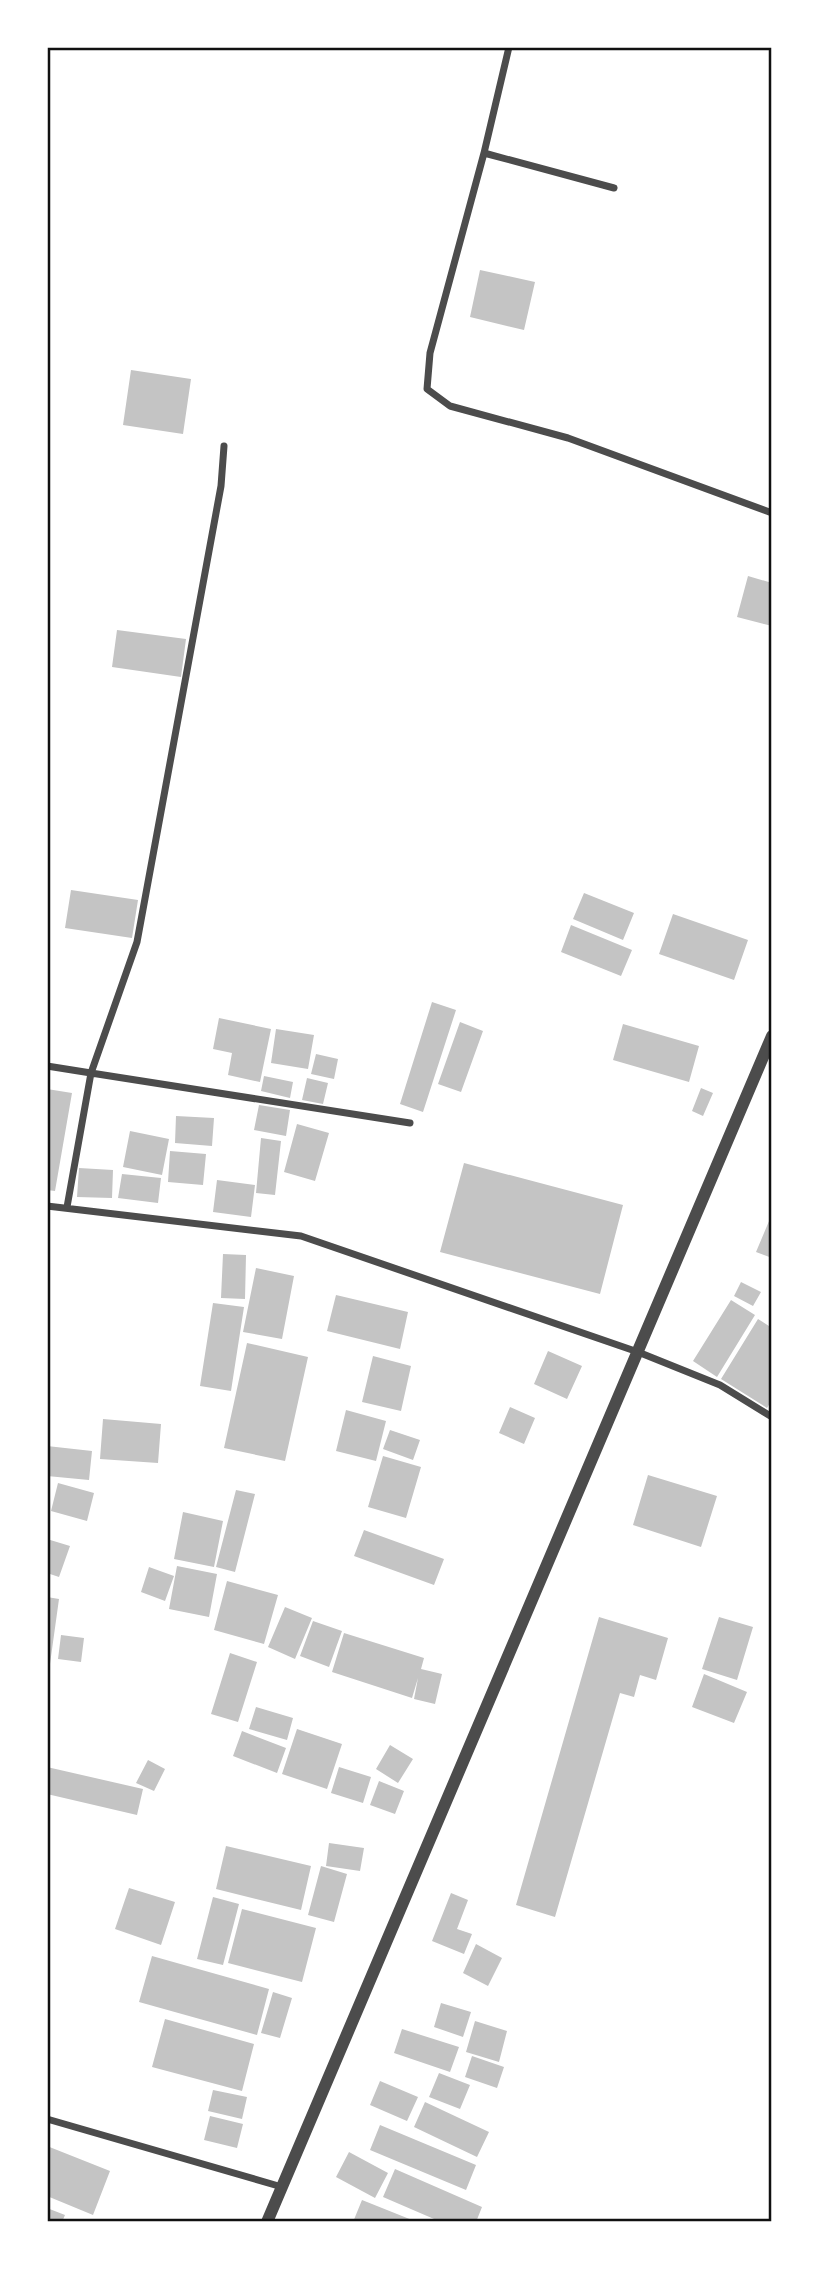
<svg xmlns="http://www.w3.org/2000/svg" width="819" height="2269" viewBox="0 0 819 2269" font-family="Rubik,sans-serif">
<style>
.building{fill:#c4c4c4}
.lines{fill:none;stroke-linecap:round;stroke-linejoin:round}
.minor{stroke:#4c4c4c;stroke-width:7}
.tertiary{stroke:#4c4c4c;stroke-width:12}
.neatline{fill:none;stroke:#111;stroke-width:2.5}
</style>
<rect width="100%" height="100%" fill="#fff"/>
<!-- building -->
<path class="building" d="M480,270L535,282L524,330L470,317Z
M131,370L191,379L183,434L123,425Z
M748,576L772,583V626L737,617Z
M117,630L186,639L181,677L112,667Z
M71,890L138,900L132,938L65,928Z
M584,893L634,913L623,940L573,919Z
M673,914L748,940L734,980L659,954Z
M571,925L632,950L621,976L561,952Z
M432,1002L456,1010L423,1112L400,1104Z
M219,1018L271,1029L260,1082L228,1075L232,1053L213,1049Z
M460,1022L483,1031L461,1092L438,1084Z
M623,1024L699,1046L689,1082L613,1060Z
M276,1029L314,1035L308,1069L271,1063Z
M316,1054L338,1059L334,1079L311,1074Z
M264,1076L293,1082L290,1098L261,1091Z
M307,1078L328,1083L323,1104L302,1100Z
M701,1088L713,1093L703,1116L692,1111Z
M47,1089L72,1093L55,1191L47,1190Z
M259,1105L290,1110L286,1136L254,1130Z
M176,1116L214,1118L212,1146L175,1143Z
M297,1124L329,1133L315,1181L284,1172Z
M130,1131L169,1139L162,1175L123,1167Z
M261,1138L281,1141L275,1195L256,1193Z
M170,1151L206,1154L203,1185L168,1182Z
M464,1163L623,1205L600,1294L440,1252Z
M79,1168L113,1170L112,1198L77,1197Z
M122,1174L161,1178L158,1203L118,1198Z
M217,1180L255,1185L251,1217L213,1212Z
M772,1214V1258L756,1252Z
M223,1254L246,1255L245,1299L221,1298Z
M256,1268L294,1276L282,1339L243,1332Z
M741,1282L761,1292L753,1306L734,1296Z
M336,1295L408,1312L400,1349L327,1331Z
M731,1300L755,1315L717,1377L693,1361Z
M213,1303L244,1307L231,1391L200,1386Z
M758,1319L772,1328V1400L767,1408L721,1379Z
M247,1343L308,1357L285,1461L224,1448Z
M548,1351L582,1366L567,1399L534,1384Z
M373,1356L411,1366L401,1411L362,1402Z
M510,1407L535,1418L524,1444L499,1433Z
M346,1410L386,1421L376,1461L336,1451Z
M103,1419L161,1424L158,1463L100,1459Z
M390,1430L420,1440L413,1460L383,1449Z
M47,1446L92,1451L89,1480L47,1476Z
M383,1456L421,1467L406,1518L368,1507Z
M648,1475L717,1496L701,1547L633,1525Z
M58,1483L94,1493L87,1521L51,1511Z
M236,1490L255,1494L235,1572L216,1567Z
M183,1512L223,1521L214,1567L174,1559Z
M364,1530L444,1559L434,1585L354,1556Z
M47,1539L70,1546L59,1577L47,1573Z
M177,1566L217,1574L209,1617L169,1609Z
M149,1567L174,1576L165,1601L141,1592Z
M227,1581L278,1595L264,1644L214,1630Z
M47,1597L59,1599L49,1671H47Z
M285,1607L312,1618L295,1659L268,1647Z
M599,1617L668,1638L656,1680L640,1675L634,1697L620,1693L555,1917L516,1905Z
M719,1617L753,1627L737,1680L702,1669Z
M313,1621L342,1631L329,1667L300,1656Z
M344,1633L424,1658L421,1669L442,1674L435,1704L414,1699L418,1678L412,1698L332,1672Z
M61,1635L84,1638L81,1662L58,1659Z
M230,1653L257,1662L238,1722L211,1714Z
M704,1674L747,1692L734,1723L692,1707Z
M256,1707L293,1718L287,1740L249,1729Z
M297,1729L342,1744L327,1789L282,1774Z
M242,1731L286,1748L277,1773L233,1756Z
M390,1745L413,1759L398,1783L376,1769Z
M148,1760L165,1769L154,1791L136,1783Z
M47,1767L143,1789L137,1815L47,1794Z
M339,1767L371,1777L363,1803L331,1793Z
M379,1781L404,1791L395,1814L370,1805Z
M329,1843L364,1848L360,1871L326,1866Z
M226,1846L311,1866L301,1910L216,1889Z
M321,1866L347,1874L334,1922L308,1915Z
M129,1888L175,1902L161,1945L115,1929Z
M451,1893L468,1900L457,1929L472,1934L464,1954L432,1941Z
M213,1897L239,1904L223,1965L197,1959Z
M242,1909L316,1928L302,1982L228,1963Z
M476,1944L502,1958L488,1986L463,1973Z
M152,1956L269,1989L257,2035L139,2002Z
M273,1992L292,1998L280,2038L261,2033Z
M441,2003L471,2012L463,2037L434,2027Z
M165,2019L254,2044L242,2091L152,2067Z
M475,2021L507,2031L499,2062L466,2052Z
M402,2029L459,2047L450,2072L394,2053Z
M472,2056L504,2067L497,2088L465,2077Z
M439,2073L470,2085L460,2109L429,2097Z
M380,2081L418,2097L407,2121L370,2105Z
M213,2090L247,2097L242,2119L208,2111Z
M425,2102L489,2132L477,2157L414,2127Z
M210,2116L243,2124L237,2148L204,2140Z
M380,2125L476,2165L466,2190L370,2150Z
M47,2146L110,2171L93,2215L47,2196Z
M349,2152L388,2173L375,2198L336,2177Z
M395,2169L482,2207L476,2222H441L383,2197Z
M362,2200L417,2222H353Z
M47,2208L65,2215L62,2222H47Z"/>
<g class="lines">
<!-- minor -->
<path class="minor" d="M509,47L484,153L430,353L427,389L450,406L568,438L772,513
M484,153L614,188
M224,446L221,486L137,942L91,1073L410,1123
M47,1066L91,1073L67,1207
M47,1206L301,1236L638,1352L720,1385L772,1417
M47,2119L282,2187"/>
<!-- tertiary -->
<path class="tertiary" d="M267,2222L772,1036"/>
</g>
<!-- border -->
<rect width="819" height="2269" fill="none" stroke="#ffffff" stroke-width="98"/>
<rect x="49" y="49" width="721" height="2171" class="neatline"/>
</svg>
